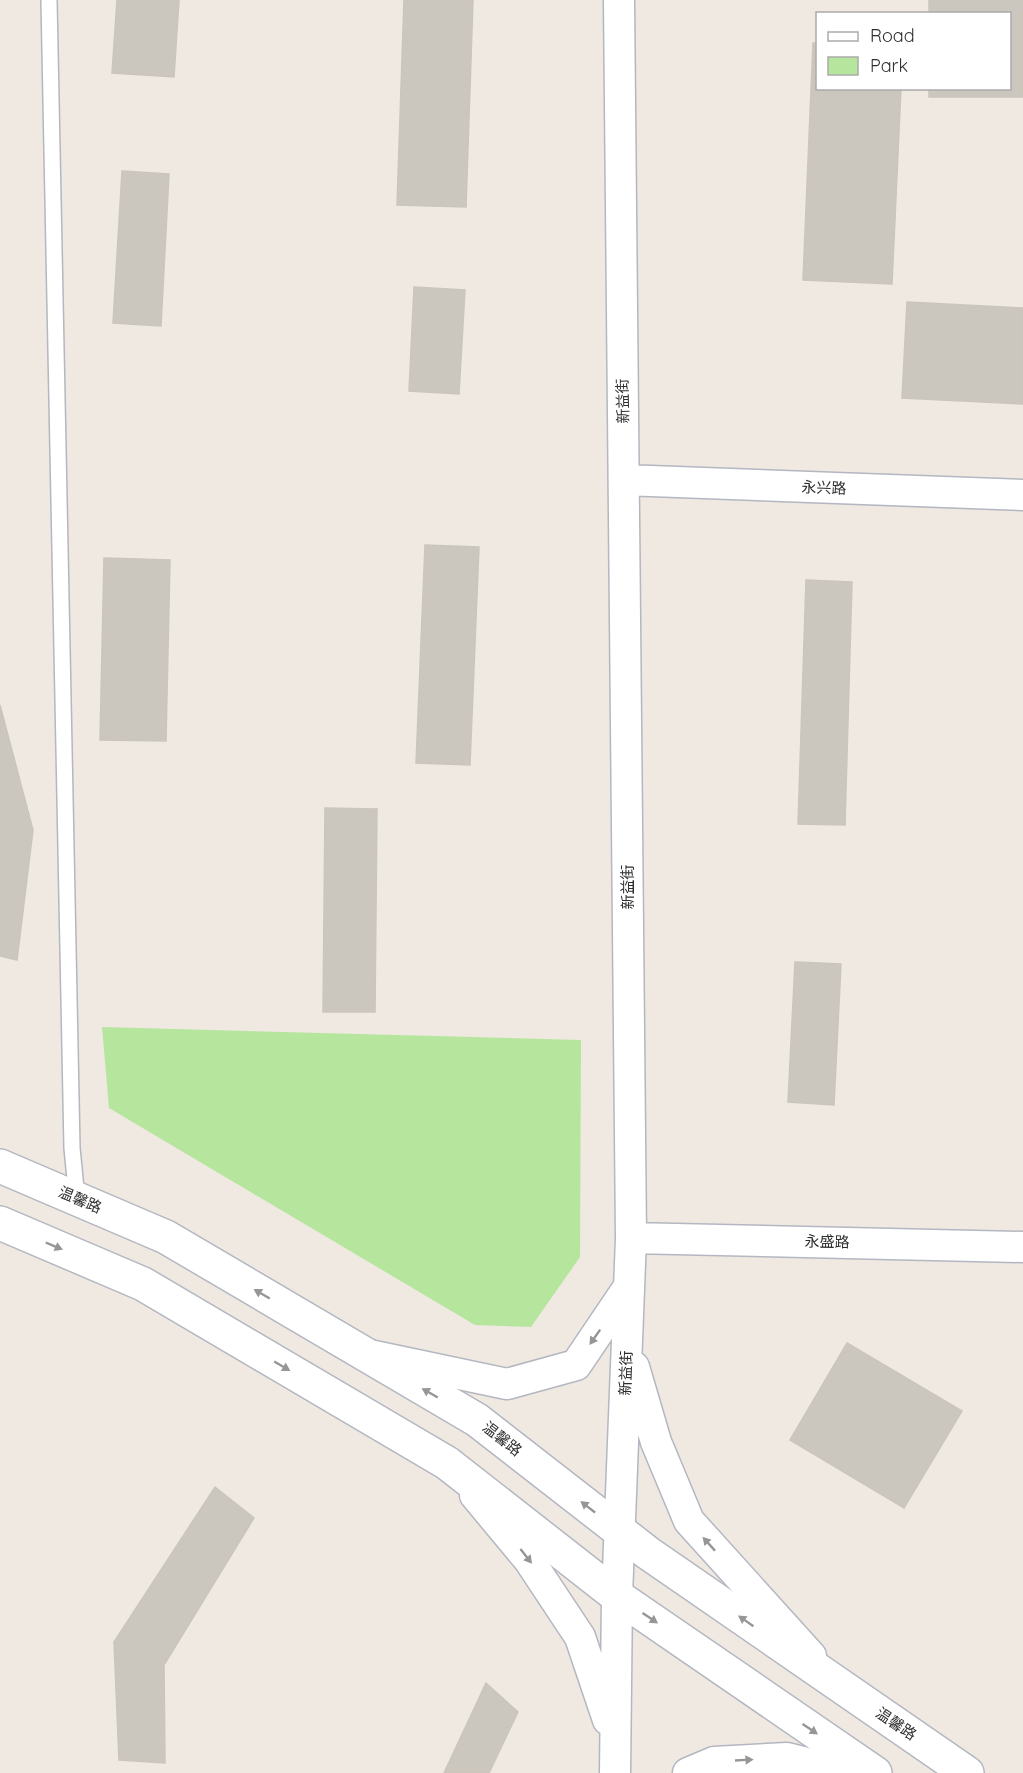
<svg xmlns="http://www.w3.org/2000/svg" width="1023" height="1773" viewBox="0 0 1023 1773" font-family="Quicksand,'Noto Sans SC',sans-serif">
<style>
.green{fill:#b6e59e}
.building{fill:#cbc7bf;stroke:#cbc5ba;stroke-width:1.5}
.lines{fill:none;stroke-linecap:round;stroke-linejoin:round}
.service-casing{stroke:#b4b7c1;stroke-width:18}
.minor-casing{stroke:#b4b7c1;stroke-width:33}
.secondary-casing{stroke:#b4b7c1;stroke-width:36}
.service{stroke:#fff;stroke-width:15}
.minor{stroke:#fff;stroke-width:30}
.secondary{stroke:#fff;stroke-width:33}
.oneway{fill:#969696}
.labels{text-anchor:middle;stroke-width:5;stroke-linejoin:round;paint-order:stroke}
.street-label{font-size:15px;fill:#2e2e2e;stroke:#fff}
</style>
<rect width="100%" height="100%" fill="#efe9e1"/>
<!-- green -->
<path class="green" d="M102,1027L581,1040L580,1257L531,1327L475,1325L109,1108Z"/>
<!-- building -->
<path class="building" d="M117,0H179L174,77L112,73Z
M404,0H473L466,207L397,205Z
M929,0H1023V97H929V88H1010V14H929Z
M813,43H818V88H901L892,284L803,280Z
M122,171L169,174L161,326L113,323Z
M414,287L465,290L459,394L409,391Z
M907,302L1023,308V404L902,398Z
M425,545L479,547L470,765L416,763Z
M104,558L170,560L166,741L100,740Z
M806,580L852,582L845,825L798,824Z
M0,705L33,830L17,960L0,956Z
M325,808L377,809L375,1012H323Z
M795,962L841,964L834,1105L788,1102Z
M847,1343L962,1411L904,1508L790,1440Z
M215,1487L254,1518L164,1665L165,1763L119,1760L114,1642Z
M486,1683L518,1712L489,1773H444Z"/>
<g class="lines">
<!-- service casing -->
<g class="service-casing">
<path id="service" d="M49,0L72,1148L77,1199"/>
</g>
<!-- minor casing -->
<g class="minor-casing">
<path id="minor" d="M624,480L1023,495
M631,1238L1023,1247
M374,1356L507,1384L576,1365L628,1288
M634,1367L656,1442L689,1521L811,1656
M475,1495L529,1560L580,1637L608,1720
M615,1773L617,1596L631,1238L619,0
M688,1773L714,1762L787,1758L847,1773"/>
</g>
<!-- secondary casing -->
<g class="secondary-casing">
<path id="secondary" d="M0,1166L166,1237L477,1420L648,1553L967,1773
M0,1223L143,1284L447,1463L617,1596L875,1773"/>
</g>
<!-- service -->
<use href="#service" class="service"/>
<!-- minor -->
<use href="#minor" class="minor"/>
<!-- secondary -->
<use href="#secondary" class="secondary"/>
</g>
<!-- one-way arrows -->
<defs><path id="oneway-solid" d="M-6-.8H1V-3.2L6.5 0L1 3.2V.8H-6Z" transform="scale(1.5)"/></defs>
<g class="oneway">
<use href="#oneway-solid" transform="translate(54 1246) rotate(23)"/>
<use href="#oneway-solid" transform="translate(262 1294) rotate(-150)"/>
<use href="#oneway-solid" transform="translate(595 1337) rotate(125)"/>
<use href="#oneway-solid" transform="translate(282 1366) rotate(30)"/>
<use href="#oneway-solid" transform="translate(430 1393) rotate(-150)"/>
<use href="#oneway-solid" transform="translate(588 1507) rotate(-142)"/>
<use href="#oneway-solid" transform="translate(709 1544) rotate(-132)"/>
<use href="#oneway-solid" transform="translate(526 1556) rotate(52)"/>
<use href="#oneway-solid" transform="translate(650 1618) rotate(34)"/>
<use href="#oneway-solid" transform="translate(746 1621) rotate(-145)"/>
<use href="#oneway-solid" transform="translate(810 1729) rotate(34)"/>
<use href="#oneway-solid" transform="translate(744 1760) rotate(-3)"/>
</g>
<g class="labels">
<!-- street labels -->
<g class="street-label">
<text transform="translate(623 401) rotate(-91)" y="5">新益街</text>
<text transform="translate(824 488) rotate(2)" y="5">永兴路</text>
<text transform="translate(628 887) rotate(-90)" y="5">新益街</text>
<text transform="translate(80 1200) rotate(23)" y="5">温馨路</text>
<text transform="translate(827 1242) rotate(1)" y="5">永盛路</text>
<text transform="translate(626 1373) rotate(-88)" y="5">新益街</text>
<text transform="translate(502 1439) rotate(38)" y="5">温馨路</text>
<text transform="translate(896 1724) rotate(34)" y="5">温馨路</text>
</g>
</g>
<!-- legend -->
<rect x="816" y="12" width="195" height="78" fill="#ffffff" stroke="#ababab" stroke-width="1.5"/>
<rect x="828" y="32" width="30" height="9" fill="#ffffff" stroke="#ababab" stroke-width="1.5"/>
<text x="870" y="42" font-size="18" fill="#2e2e2e">Road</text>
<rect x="828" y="57" width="30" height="18" fill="#b6e59e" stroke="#ababab" stroke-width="1.5"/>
<text x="870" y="72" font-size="18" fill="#2e2e2e">Park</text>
</svg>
